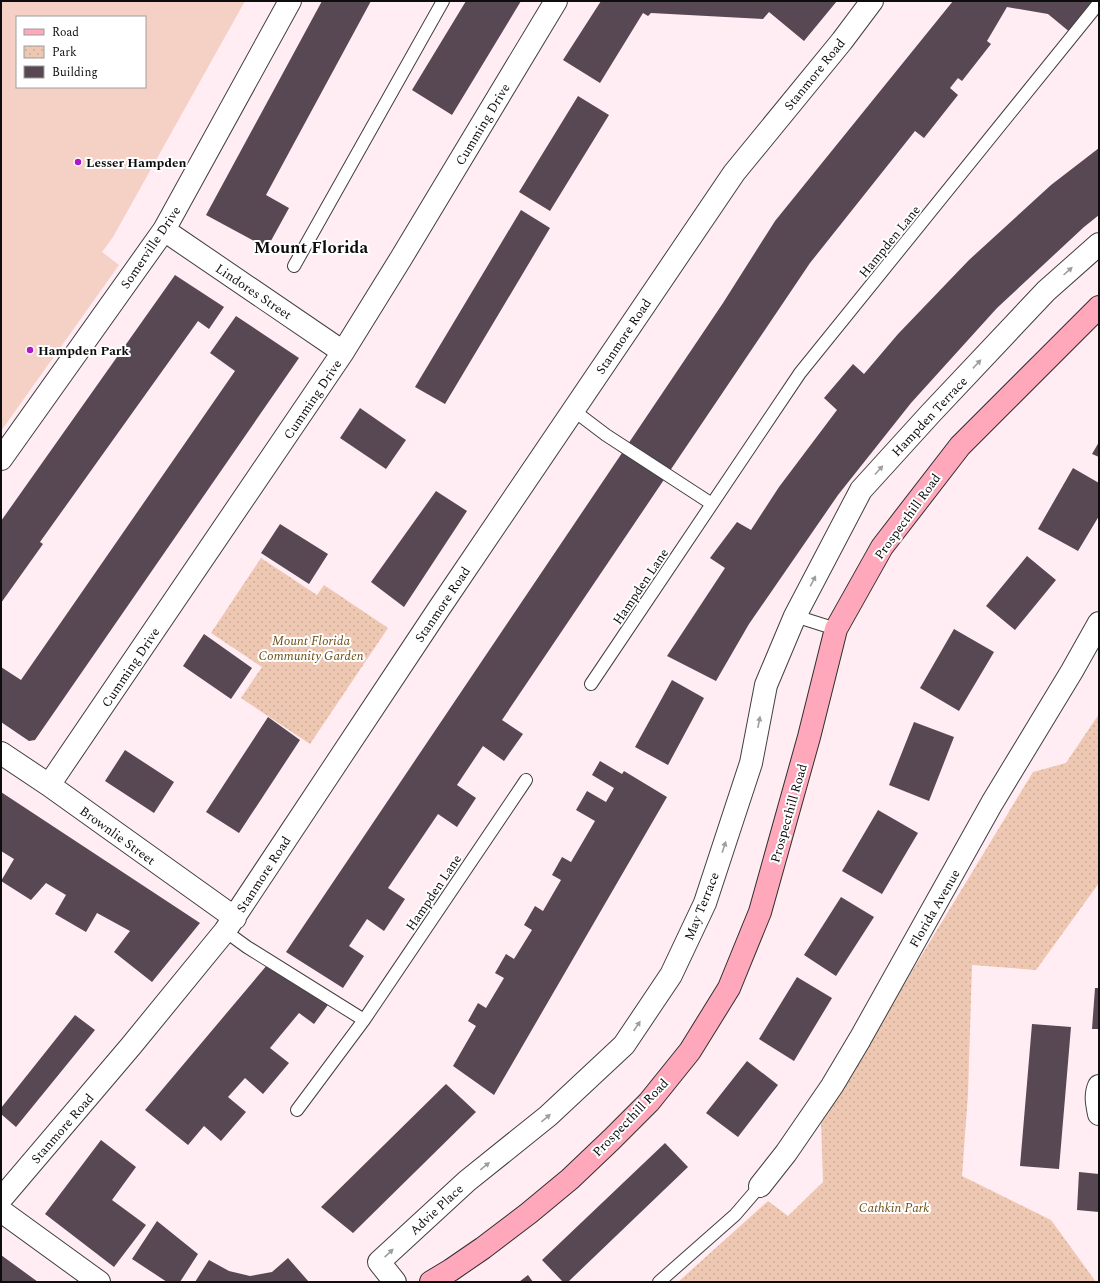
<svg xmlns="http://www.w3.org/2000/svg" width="1100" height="1283" viewBox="0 0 1100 1283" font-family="Spectral,serif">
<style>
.park{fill:url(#park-dots)}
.pitch{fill:#f4d0c5;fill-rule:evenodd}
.building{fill:#574853}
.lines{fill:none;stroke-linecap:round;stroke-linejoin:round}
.lane-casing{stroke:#404040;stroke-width:14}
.street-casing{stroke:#404040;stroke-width:24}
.secondary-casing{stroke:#2f2f2f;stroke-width:24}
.lane{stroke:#fff;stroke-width:12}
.street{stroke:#fff;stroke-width:22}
.secondary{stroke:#ffa8bb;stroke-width:22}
.oneway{fill:#9e9e9e}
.poi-dot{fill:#af17cb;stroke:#fff;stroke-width:1.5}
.labels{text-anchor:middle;stroke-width:4;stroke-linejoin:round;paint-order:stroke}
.street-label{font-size:13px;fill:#0d0d0d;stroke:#fff}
.poi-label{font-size:13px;font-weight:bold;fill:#0d0d0d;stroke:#fff;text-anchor:start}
.park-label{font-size:13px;font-style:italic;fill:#6b5017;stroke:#fff}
.district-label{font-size:17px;font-weight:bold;fill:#0d0d0d;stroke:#fff}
</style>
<defs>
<pattern id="park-dots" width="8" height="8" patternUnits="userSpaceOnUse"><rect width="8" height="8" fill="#eec8b2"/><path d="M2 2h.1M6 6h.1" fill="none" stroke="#cbab98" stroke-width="1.8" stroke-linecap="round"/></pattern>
</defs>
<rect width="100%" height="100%" fill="#ffedf3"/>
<!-- park -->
<path class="park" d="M261,558L317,595L324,585L388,628L310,744L241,698L262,667L211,633Z
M1099,714V883L1036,970L972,965L968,1094L962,1176L1051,1220L1096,1282H678L768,1201L788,1216L823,1182L821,1121L1033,772L1066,763Z"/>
<!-- pitch -->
<path class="pitch" d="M1,1H245L113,237L102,252L119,265L1,431ZM17,17H145V87H17Z"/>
<!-- building -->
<path class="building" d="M322,1H371L266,195L289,208L267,248L206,215Z
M466,1H521L452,115L412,90Z
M601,1H837L804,41L769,12L763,19L651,13L648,16L643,13L600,83L563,60Z
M953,1H1099L1077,38L1048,14L1007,7L987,41L991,44L962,81L958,78L950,88L958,95L924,138L915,131L810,263L502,720L523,734L504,761L483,746L457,785L476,798L457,827L438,814L388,888L405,899L384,931L367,919L349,946L364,956L343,988L286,952L723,303L775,221Z
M578,96L609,115L550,211L519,192Z
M1099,148V215L1084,227L997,308L911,403L838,495L749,624L716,681L667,656L725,568L710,558L737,522L751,530L779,487L837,410L824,398L853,364L864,374L898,334L969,260L1051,185Z
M521,210L550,228L445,404L415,387Z
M175,275L224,307L209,329L198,321L40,542L43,544L1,603V521Z
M236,316L299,358L35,740L29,741L1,722V667L21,680L235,371L210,353Z
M360,408L406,440L386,469L340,438Z
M1099,442V457L1092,454Z
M1073,468L1099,483V516L1078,551L1038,529Z
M436,491L467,511L404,607L371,582Z
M280,524L328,554L309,584L261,553Z
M1027,556L1056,580L1015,630L986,606Z
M954,629L994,652L959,711L920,688Z
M204,634L252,668L231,699L183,666Z
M672,680L704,698L668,765L635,747Z
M268,717L300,740L239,833L206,812Z
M914,722L954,737L929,801L889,785Z
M125,750L174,782L154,813L105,781Z
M600,761L622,774L624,771L667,797L494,1095L453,1066L476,1026L468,1021L478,1003L486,1008L504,978L495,973L506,954L514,959L532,930L524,925L535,906L543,911L561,880L552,875L562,857L571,862L595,821L576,810L587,791L606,802L614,788L592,775Z
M1,792L200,923L152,982L114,952L130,931L97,913L86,932L55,914L66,895L46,883L31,900L1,881L14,859L1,851Z
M878,810L918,833L882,894L842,871Z
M841,897L874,917L836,976L804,955Z
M273,958L333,998L314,1024L299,1013L270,1048L289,1063L263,1094L245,1078L228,1097L246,1112L221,1141L204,1126L188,1145L145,1110Z
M797,977L832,998L794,1061L759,1039Z
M1095,988H1099V1029H1092Z
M75,1015L95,1030L16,1127L1,1114V1108Z
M1032,1024L1071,1027L1059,1169L1020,1166Z
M747,1061L778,1085L738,1137L706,1113Z
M446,1084L476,1112L353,1233L321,1207Z
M101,1140L136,1167L112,1200L146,1225L114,1267L45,1214Z
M665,1143L688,1167L568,1282H563L542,1260Z
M1079,1172L1099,1174V1212L1077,1210Z
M157,1221L198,1254L180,1282H167L132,1259Z
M1,1255L38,1282H1Z
M288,1258L309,1282H195L209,1260L229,1271L250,1276L272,1272Z
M528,1275L533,1282H519Z"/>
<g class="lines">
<!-- lane casing -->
<g class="lane-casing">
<path id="lane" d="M294,266L443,1
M573,410L606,435L712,504
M795,616L836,629
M591,684L800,373L1099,3
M225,931L247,947L364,1020
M297,1110L364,1020L526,780
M659,1282L735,1215L760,1186"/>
</g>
<!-- street casing -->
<g class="street-casing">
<path id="street" d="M164,230L343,352
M1,459L164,230L290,1
M1,753L49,785L235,918
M49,785L343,352L400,260L556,1
M1099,1086C1095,1095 1097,1104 1099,1114
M760,1186L786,1153L832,1086L860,1039L992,803L1072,671L1099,623
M1,1199L131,1046L225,931L438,610L734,173L842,41L872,1
M1,1211L99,1282
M395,1282L379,1262L467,1181L548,1116L624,1045L671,975L705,903L751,763L766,685L795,616L861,490L931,413L1046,291L1099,244"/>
</g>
<!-- secondary casing -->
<g class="secondary-casing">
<path id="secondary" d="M431,1282L451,1270L483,1248L529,1213L570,1179L611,1140L649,1102L690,1051L729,988L760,912L809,737L836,629L882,547L960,446L1099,307"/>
</g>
<!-- lane -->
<use href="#lane" class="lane"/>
<!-- street -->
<use href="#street" class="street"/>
<!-- secondary -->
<use href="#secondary" class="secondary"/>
</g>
<!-- one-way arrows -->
<defs><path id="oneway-solid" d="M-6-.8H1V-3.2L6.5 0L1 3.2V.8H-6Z"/></defs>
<g class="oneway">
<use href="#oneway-solid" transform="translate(1068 271) rotate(-42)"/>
<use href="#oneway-solid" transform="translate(977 364) rotate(-47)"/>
<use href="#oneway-solid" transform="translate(879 470) rotate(-48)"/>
<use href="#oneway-solid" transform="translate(813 581) rotate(-62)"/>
<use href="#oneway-solid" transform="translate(759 722) rotate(-79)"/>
<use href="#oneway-solid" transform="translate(724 847) rotate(-72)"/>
<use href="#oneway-solid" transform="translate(637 1026) rotate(-56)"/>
<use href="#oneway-solid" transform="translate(546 1118) rotate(-40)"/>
<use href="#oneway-solid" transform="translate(485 1166) rotate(-39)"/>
<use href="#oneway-solid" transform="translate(389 1253) rotate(-43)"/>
</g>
<!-- markers -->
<g class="poi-dot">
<circle cx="78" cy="162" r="4"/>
<circle cx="30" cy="350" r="4"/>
</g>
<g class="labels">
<!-- street labels -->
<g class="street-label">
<text transform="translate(814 74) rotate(-51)" y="5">Stanmore Road</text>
<text transform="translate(482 124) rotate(-59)" y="5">Cumming Drive</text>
<text transform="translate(889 241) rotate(-51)" y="5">Hampden Lane</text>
<text transform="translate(150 247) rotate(-56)" y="5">Somerville Drive</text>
<text transform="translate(254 291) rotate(34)" y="5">Lindores Street</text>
<text transform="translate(623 336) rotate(-56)" y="5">Stanmore Road</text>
<text transform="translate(312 399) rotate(-56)" y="5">Cumming Drive</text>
<text transform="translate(929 416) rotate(-47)" y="5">Hampden Terrace</text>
<text transform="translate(907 516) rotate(-54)" y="5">Prospecthill Road</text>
<text transform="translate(640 586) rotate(-56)" y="5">Hampden Lane</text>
<text transform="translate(442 604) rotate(-56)" y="5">Stanmore Road</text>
<text transform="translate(130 667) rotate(-56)" y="5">Cumming Drive</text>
<text transform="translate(788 813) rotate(-74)" y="5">Prospecthill Road</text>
<text transform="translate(118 835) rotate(36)" y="5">Brownlie Street</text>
<text transform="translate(263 874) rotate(-57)" y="5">Stanmore Road</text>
<text transform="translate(433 892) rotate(-56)" y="5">Hampden Lane</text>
<text transform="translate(701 906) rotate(-68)" y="5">May Terrace</text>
<text transform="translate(934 908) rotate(-60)" y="5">Florida Avenue</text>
<text transform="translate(630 1117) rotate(-46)" y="5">Prospecthill Road</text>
<text transform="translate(62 1128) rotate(-49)" y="5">Stanmore Road</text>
<text transform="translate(436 1209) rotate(-43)" y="5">Advie Place</text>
</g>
<!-- poi labels -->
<g class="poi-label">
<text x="86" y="167">Lesser Hampden</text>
<text x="38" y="355">Hampden Park</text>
</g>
<!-- park labels -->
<g class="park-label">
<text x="311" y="645">Mount Florida<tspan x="311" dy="15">Community Garden</tspan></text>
<text x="894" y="1212">Cathkin Park</text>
</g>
<!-- district labels -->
<g class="district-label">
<text x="311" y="253">Mount Florida</text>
</g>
</g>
<!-- border -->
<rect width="1100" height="1283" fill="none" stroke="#0d0d0d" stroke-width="4"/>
<!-- legend -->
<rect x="16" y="16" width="130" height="72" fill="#ffffff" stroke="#9e9e9e"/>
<rect x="24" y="29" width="20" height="6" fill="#ffa8bb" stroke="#9e9e9e"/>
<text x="52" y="36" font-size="12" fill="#0d0d0d">Road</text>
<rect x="24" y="46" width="20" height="12" fill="url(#park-dots)" stroke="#9e9e9e"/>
<text x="52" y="56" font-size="12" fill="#0d0d0d">Park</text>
<rect x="24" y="66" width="20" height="12" fill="#574853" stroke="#9e9e9e"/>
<text x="52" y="76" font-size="12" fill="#0d0d0d">Building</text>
</svg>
